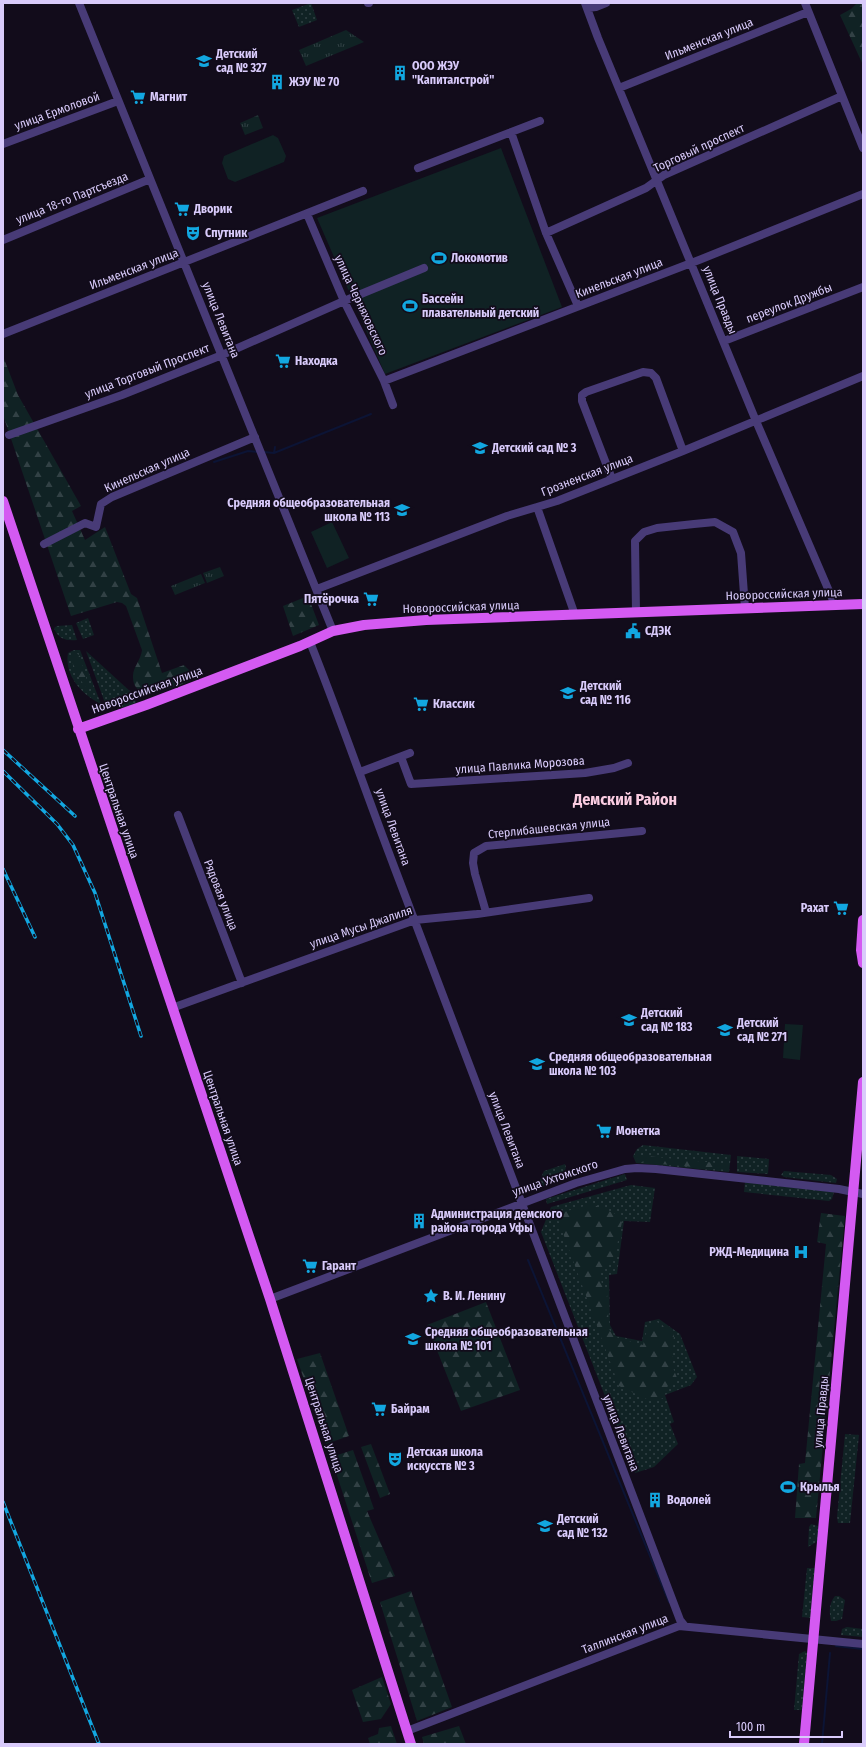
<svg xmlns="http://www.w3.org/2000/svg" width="866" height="1747" viewBox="0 0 866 1747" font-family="'Fira Sans Condensed',sans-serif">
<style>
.grass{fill:url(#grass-dots)}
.forest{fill:url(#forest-firs)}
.park{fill:url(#park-tufts)}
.pitch{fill:#102224}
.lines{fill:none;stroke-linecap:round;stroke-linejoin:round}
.stream{stroke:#0c1435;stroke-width:2}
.minor{stroke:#483b77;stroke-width:8}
.major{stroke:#d45af2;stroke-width:10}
.rail-casing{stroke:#12a7e0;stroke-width:3.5}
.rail{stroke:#120c1b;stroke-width:2;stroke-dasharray:6;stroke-linecap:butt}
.labels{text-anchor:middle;stroke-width:3.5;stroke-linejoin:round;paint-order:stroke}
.street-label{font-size:12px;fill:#d9cbfb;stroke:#120c1b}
.poi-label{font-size:12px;font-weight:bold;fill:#d9cbfb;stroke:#120c1b;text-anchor:start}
.district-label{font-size:16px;font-weight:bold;fill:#fbcde2;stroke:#120c1b}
</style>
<defs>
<pattern id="grass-dots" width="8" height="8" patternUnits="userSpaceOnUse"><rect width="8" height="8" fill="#102224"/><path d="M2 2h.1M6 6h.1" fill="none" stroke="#324145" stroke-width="1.8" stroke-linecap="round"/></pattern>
<pattern id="forest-firs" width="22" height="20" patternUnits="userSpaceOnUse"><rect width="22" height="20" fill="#102224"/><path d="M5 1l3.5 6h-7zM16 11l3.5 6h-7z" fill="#324145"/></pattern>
<pattern id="park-tufts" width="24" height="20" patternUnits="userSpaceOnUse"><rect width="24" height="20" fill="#102224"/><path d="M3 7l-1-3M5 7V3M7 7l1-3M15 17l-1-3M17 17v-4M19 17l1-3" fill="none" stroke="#324145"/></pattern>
</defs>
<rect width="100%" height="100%" fill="#120c1b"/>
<!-- grass -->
<path class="grass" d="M311,3L317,20L299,27L292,10Z
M88,618L94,635L83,639L76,623Z
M72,625L77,640C66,641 58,639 54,628L57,626Z
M74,650H80L101,704C82,695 64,675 68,653Z
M86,651L132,693L136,702C130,711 113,707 105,703Z
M643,1145L731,1155L729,1172L636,1163L633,1156L637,1149Z
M737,1156L769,1159L768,1174L737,1172Z
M565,1164L566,1167L563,1178L540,1188L539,1182L544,1171Z
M784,1171L831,1175L837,1179L836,1183L784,1177L781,1175Z
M625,1174L627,1180L547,1204L546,1199Z
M745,1182L834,1192L832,1199L829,1201L744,1192Z
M631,1185L655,1188L650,1222L624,1221L617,1274L609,1275L610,1325L616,1336L642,1341L645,1322L659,1319L680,1334L697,1377L691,1385L665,1395L674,1422L670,1424L678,1444L654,1467L635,1473L541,1232L551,1207Z
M845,1434L859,1435L850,1523H838L837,1517Z
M811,1524L818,1526V1541L808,1547L809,1527Z
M807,1568H815L811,1618L802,1617Z
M835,1596H839L845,1600L842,1619L836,1621H831C829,1612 829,1603 835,1596Z
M847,1627L863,1629V1637L841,1635L842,1629Z
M805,1651L807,1653L802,1710H794L799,1654Z"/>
<!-- forest -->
<path class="forest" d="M857,3H863V65L840,15L851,9Z
M3,356L18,395L81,506L72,511L85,540L105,527L131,594L137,598L162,673L184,665L191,672L192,676L190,681C176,686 132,706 133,676C133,667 141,660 142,650L126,606L122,603L117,602L71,616L3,415Z
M308,596L319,625L293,636L283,606Z
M75,652L80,656L89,688H86L74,670L71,654Z
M636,1155L727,1164V1170L638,1162Z
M592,1204L623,1217L615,1255L600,1272L602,1285L607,1293L609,1329L615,1337L643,1345L648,1326L657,1322L674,1334L672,1365L677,1378L667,1387L663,1398L653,1402L619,1386L556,1214Z
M821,1213L845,1216L816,1518H795L799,1464L805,1463L826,1244L817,1242Z
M486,1302L520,1390L461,1411L427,1325Z
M320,1353L349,1436L326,1444L297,1359Z
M371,1444L390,1494L380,1498L361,1447Z
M353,1450L374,1509L367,1511L395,1576L372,1583L331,1457Z
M411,1591L452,1707L417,1721L380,1602Z
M382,1677L391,1704L381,1719L363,1722L352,1690Z
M391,1726L397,1744H370L368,1738L378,1734L379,1728Z
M459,1726L466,1744H424L422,1737Z"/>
<!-- park -->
<path class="park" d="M346,30L364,42L306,66L299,50Z
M258,115L263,128L245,135L240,123Z
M220,567L224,576L207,583L203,573Z
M201,574L205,583L175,595L171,586Z"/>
<!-- pitch -->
<path class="pitch" d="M273,135L278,138L286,156L284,162L235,182L228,179L222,163L224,156Z
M501,148L562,307L385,374L317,218Z
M332,522L349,558L327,568L311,532Z
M785,1024L803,1025L800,1060L783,1058Z"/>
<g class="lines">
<!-- stream -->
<path class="stream" d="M264,452L274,453L371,414
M274,453L275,447
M214,462L248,451L258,452
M528,1260L669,1602
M836,1646L863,1649
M822,1744L830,1653"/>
<!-- minor -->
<path class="minor" d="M79,3L333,631
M368,3H369
M585,3L598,38L756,421L835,605
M805,3L863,148
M587,8L596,7L606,3
M619,88L808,12
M511,132L546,233L578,306
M3,144L118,101
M418,168L540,121
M307,214L344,301L384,381L393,405
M546,233L646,188L664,175L842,96
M3,240L150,179
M3,334L363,191
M724,341L863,287
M384,381L699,260L863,194
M9,435L122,395L222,355L344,301L424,268
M612,479L582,401V395L586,392L643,372L651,373L656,378L683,451
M537,507L575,615
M44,544L85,523L96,527L101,504L112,497L255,437
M317,589L507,516L557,501L683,451L863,376
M636,613L635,541L644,532L657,528L694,524L715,522L733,532L741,553L745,608
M310,642C340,717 366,793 395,869C491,1119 583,1371 680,1620L684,1625
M401,757L411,784L585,773L614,768L628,763
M360,772L410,753
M178,815L242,983
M486,912L475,874L473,863L474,853L486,846L642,831
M172,1008L415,920L477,914L589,898
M270,1299L576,1183L625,1169L637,1168L656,1169L839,1189L863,1194
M407,1731L679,1626L863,1644"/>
<!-- major -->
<path class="major" d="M3,501L270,1299L411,1744
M78,729L146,705L300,646L333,631L364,625L426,620L863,604
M863,920L861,950L863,963
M804,1744L863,1082"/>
<!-- rail casing -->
<g class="rail-casing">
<path id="rail" d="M3,750L75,816
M3,771L57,824L73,845L95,893L141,1036
M3,869L35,937
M3,1502L99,1744"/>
</g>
<!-- rail -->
<use href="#rail" class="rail"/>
</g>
<!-- icons -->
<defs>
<g id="school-bare" transform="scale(1.2)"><path d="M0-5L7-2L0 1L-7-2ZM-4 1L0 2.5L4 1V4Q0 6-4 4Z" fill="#12a7e0" stroke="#120c1b" stroke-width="2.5" paint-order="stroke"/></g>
<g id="building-bare" transform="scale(1.2)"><path d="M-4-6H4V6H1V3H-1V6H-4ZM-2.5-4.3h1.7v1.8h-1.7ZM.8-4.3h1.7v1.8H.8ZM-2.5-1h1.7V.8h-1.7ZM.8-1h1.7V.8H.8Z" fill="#12a7e0" stroke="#120c1b" stroke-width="2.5" paint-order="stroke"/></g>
<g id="supermarket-bare" transform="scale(1.2)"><path d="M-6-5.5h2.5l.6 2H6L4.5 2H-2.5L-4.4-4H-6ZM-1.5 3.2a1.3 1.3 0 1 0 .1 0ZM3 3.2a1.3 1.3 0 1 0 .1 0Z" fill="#12a7e0" stroke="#120c1b" stroke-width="2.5" paint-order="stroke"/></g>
<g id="theatre-bare" transform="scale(1.2)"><path d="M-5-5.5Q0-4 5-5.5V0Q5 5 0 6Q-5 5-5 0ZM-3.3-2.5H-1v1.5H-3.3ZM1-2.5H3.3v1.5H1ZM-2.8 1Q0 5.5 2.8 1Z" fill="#12a7e0" stroke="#120c1b" stroke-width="2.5" paint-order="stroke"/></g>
<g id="stadium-bare" transform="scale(1.2)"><path d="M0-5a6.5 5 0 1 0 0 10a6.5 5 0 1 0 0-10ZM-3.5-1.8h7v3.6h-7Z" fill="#12a7e0" stroke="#120c1b" stroke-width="2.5" paint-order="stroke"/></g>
<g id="civic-bare" transform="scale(1.2)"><path d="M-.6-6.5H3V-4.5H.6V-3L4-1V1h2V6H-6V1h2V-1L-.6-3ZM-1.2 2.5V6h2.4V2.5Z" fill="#12a7e0" stroke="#120c1b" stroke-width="2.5" paint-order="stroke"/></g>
<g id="hospital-bare" transform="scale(1.2)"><path d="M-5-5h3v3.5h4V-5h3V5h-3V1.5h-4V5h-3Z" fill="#12a7e0" stroke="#120c1b" stroke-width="2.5" paint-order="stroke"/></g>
<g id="sight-bare" transform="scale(1.2)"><path d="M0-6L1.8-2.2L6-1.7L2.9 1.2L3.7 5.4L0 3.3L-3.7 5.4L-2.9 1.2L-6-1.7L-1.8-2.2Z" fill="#12a7e0" stroke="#120c1b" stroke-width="2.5" paint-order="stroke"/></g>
</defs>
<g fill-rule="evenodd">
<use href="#school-bare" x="204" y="61"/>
<use href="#building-bare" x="400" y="73"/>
<use href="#building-bare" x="277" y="82"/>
<use href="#supermarket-bare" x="138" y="97"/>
<use href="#supermarket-bare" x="182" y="209"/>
<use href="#theatre-bare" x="193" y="233"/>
<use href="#stadium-bare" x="439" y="258"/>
<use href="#stadium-bare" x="410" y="306"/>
<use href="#supermarket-bare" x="283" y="361"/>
<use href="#school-bare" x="480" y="448"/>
<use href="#school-bare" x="402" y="510"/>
<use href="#supermarket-bare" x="371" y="599"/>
<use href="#civic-bare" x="633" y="631"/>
<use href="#school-bare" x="568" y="693"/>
<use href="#supermarket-bare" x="421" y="704"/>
<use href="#supermarket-bare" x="841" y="908"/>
<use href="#school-bare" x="629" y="1020"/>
<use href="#school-bare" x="725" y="1030"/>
<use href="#school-bare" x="537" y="1064"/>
<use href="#supermarket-bare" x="604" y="1131"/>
<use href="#building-bare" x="419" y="1221"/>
<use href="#hospital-bare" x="801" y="1252"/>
<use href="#supermarket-bare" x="310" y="1266"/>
<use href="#sight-bare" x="431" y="1296"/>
<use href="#school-bare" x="413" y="1339"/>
<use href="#supermarket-bare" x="379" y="1409"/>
<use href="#theatre-bare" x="395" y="1459"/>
<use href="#stadium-bare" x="788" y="1487"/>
<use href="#building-bare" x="655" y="1500"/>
<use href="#school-bare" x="545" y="1526"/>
</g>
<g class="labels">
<!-- street labels -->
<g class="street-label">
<text transform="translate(709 39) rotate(-22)" y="4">Ильменская улица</text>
<text transform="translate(57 111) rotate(-20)" y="4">улица Ермоловой</text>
<text transform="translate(699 148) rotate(-25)" y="4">Торговый проспект</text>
<text transform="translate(72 198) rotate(-22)" y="4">улица 18-го Партсъезда</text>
<text transform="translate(134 269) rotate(-21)" y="4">Ильменская улица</text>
<text transform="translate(619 278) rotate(-21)" y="4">Кинельская улица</text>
<text transform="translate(720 300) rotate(68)" y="4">улица Правды</text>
<text transform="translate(789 303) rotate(-21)" y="4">переулок Дружбы</text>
<text transform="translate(361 305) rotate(65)" y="4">улица Черняховского</text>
<text transform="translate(221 320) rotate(68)" y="4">улица Левитана</text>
<text transform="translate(147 371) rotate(-21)" y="4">улица Торговый Проспект</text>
<text transform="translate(147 470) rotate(-24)" y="4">Кинельская улица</text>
<text transform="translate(587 475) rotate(-21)" y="4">Грозненская улица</text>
<text transform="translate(784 594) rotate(-2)" y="4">Новороссийская улица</text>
<text transform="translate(461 607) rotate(-2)" y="4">Новороссийская улица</text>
<text transform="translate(147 690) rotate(-20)" y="4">Новороссийская улица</text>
<text transform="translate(520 765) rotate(-4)" y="4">улица Павлика Морозова</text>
<text transform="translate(119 811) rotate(71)" y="4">Центральная улица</text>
<text transform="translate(393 827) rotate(70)" y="4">улица Левитана</text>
<text transform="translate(549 828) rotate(-6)" y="4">Стерлибашевская улица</text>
<text transform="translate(221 895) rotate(69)" y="4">Рядовая улица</text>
<text transform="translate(361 927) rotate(-19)" y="4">улица Мусы Джалиля</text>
<text transform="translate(223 1118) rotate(71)" y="4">Центральная улица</text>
<text transform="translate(507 1130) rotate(69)" y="4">улица Левитана</text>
<text transform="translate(555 1178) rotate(-19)" y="4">улица Ухтомского</text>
<text transform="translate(821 1412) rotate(-85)" y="4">улица Правды</text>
<text transform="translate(324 1425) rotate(72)" y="4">Центральная улица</text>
<text transform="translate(621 1433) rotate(69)" y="4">улица Левитана</text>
<text transform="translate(625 1634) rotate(-21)" y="4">Таллинская улица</text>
</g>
<!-- poi labels -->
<g class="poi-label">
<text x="216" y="58">Детский<tspan x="216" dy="14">сад № 327</tspan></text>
<text x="412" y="70">ООО ЖЭУ<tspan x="412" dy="14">"Капиталстрой"</tspan></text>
<text x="289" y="86">ЖЭУ № 70</text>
<text x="150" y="101">Магнит</text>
<text x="194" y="213">Дворик</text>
<text x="205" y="237">Спутник</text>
<text x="451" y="262">Локомотив</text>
<text x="422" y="303">Бассейн<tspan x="422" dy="14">плавательный детский</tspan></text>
<text x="295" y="365">Находка</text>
<text x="492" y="452">Детский сад № 3</text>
<text x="390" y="507" text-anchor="end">Средняя общеобразовательная<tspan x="390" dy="14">школа № 113</tspan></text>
<text x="359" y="603" text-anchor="end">Пятёрочка</text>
<text x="645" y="635">СДЭК</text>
<text x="580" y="690">Детский<tspan x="580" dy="14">сад № 116</tspan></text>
<text x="433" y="708">Классик</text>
<text x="829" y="912" text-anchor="end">Рахат</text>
<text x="641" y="1017">Детский<tspan x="641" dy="14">сад № 183</tspan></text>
<text x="737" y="1027">Детский<tspan x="737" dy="14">сад № 271</tspan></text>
<text x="549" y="1061">Средняя общеобразовательная<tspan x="549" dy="14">школа № 103</tspan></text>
<text x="616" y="1135">Монетка</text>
<text x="431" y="1218">Администрация демского<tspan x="431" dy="14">района города Уфы</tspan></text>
<text x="789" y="1256" text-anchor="end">РЖД-Медицина</text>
<text x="322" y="1270">Гарант</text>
<text x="443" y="1300">В. И. Ленину</text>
<text x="425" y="1336">Средняя общеобразовательная<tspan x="425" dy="14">школа № 101</tspan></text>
<text x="391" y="1413">Байрам</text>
<text x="407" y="1456">Детская школа<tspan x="407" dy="14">искусств № 3</tspan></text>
<text x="800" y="1491">Крылья</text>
<text x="667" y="1504">Водолей</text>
<text x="557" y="1523">Детский<tspan x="557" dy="14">сад № 132</tspan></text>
</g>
<!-- district labels -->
<g class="district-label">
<text x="625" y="805">Демский Район</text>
</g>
</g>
<!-- border -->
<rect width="866" height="1747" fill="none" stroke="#d9cbfb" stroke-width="8"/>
<!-- scale -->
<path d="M730 1731v6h112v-6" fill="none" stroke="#d9cbfb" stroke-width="2"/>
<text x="736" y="1731" font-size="12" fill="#d9cbfb" stroke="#120c1b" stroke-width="3" paint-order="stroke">100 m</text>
</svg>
